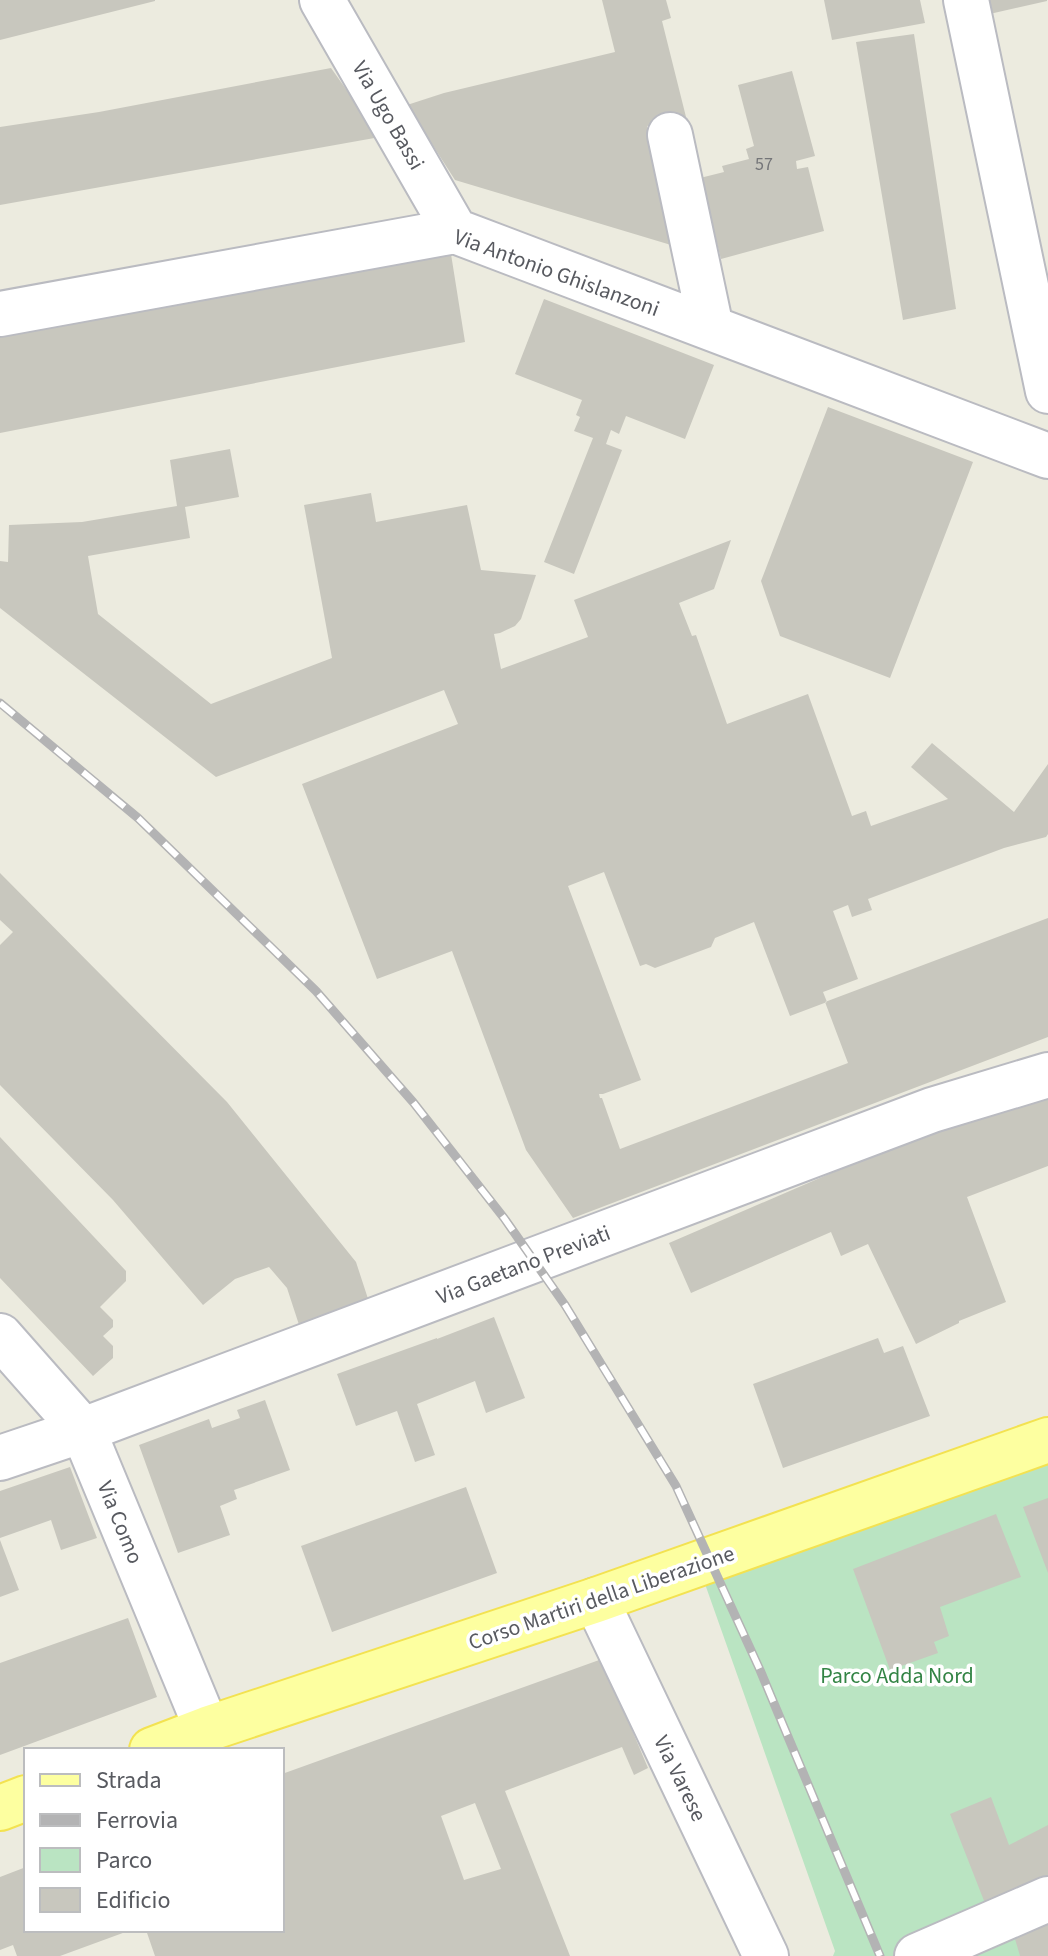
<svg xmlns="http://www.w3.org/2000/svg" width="1048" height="1956" viewBox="0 0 1048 1956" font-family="'Source Sans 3',sans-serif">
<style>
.green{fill:#bae4c2}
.building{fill:#c8c7be;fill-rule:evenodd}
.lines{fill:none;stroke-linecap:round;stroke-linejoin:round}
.minor-casing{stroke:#babbc1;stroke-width:48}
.major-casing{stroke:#f3e251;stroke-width:48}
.minor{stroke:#fff;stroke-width:44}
.major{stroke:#fdffa0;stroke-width:44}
.rail-casing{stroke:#b3b3b4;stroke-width:9}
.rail{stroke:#fff;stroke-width:6;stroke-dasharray:18;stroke-linecap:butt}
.labels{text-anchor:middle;stroke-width:7;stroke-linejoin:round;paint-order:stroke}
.number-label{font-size:18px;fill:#747578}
.street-label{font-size:22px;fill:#585a60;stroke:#fff}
.park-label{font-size:22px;fill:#338445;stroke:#fff}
</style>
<rect width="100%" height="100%" fill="#ecebdf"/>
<!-- green -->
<path class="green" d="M1048,1447V1956H833L835,1951L705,1584Z"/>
<!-- building -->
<path class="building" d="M0,0H155V1L0,40Z
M602,0H666L671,18L662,21L686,117L647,126L681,248L455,180L407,105L444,93L615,52Z
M824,0H920L925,23L832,40Z
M968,0H1047V1L972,18Z
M914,34L956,309L903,320L856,42Z
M331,68L380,137L0,205V127L99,112Z
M792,71L815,156L796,161L797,169L808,167L824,231L721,259L700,178L724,172L722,166L749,159L746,149L754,146L738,85Z
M451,254L465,342L0,433V336Z
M544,299L714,365L685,439L626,416L619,434L611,430L606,444L622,450L574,574L544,562L593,438L574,431L580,417L576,415L582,400L515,374Z
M828,407L973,462L890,678L780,636L761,581Z
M230,449L239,497L185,507L190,538L88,556L98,614L211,704L332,658L304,505L371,493L376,522L467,505L481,570L536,575L521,619L515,626L500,633L494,634L501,669L588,637L574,600L731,540L714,589L679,603L692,636L696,635L727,724L808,694L852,816L866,811L871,826L948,799L911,767L932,743L1014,812L1048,764V834L1046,837L1004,848L868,899L872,910L852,917L848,905L833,911L858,979L823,992L827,1002L790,1016L754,922L715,938L711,947L655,968L646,964L640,966L604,872L568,886L641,1080L603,1094H599L600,1098H602L620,1149L848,1063L825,1002L1048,918V1037L573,1218L526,1150L452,951L377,979L302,784L458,724L444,690L216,777L0,608V561L8,562L9,525L82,522L177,506L170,460Z
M0,873L227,1102L356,1262L373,1314L303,1337L287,1288L269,1267L235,1279L203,1305L113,1200L0,1085V945L13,932L0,920Z
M1048,1099V1166L967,1197L1006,1302L959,1321V1323L916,1344L868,1244L841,1256L831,1232L691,1293L669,1243L836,1171L903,1145L901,1139L1013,1106Z
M0,1137L126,1271V1281L100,1307L113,1320V1327L103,1336L113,1346V1358L93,1376L0,1278Z
M494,1317L525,1398L486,1413L475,1381L417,1404L435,1455L415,1462L397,1411L356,1426L337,1374L437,1338V1339Z
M878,1338L884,1353L903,1346L930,1416L783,1468L753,1384Z
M265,1400L290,1470L234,1490L237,1499L220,1506L230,1535L178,1553L139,1445L209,1419L212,1428L240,1418L237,1410Z
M70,1467L97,1538L61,1550L51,1520L0,1538V1491Z
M466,1487L497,1573L332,1632L301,1546Z
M1048,1498V1573L1023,1507Z
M996,1514L1021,1577L940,1607L949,1636L934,1642L938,1653L890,1670L853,1569Z
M0,1540L19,1590L0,1597Z
M128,1618L157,1697L0,1755V1663Z
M602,1659L648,1768L634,1775L622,1747L505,1791L570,1956H155L146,1930H282V1774ZM475,1803L501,1869L464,1880L441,1816Z
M991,1797L1009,1845L1048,1825V1879L988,1911L950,1814Z
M26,1867V1930H131L60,1956H17L13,1945L0,1950V1877Z
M1048,1920V1956H1020L1013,1932Z"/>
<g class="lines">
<!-- minor casing -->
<g class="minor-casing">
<path id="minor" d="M322,0L455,231
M966,0L1048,391
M670,135L711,328
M0,314L455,231L1048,456
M0,1336L83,1430L207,1729
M0,1458L83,1430L932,1110L1048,1075
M596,1600L766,1956
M917,1956L1048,1899"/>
</g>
<!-- major casing -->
<g class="major-casing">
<path id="major" d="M152,1750L207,1729L596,1600L1048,1440
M0,1808L26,1798"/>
</g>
<!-- minor -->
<use href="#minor" class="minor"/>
<!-- major -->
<use href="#major" class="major"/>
<!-- rail casing -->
<g class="rail-casing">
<path id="rail" d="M0,703L138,818L316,991L413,1102L504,1218L565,1305L676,1486L760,1670L880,1956"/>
</g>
<!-- rail -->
<use href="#rail" class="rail"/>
</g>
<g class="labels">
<!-- number labels -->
<g class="number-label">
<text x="764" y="170">57</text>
</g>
<!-- street labels -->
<g class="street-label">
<text transform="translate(389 115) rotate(60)" y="8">Via Ugo Bassi</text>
<text transform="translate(557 272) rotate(20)" y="8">Via Antonio Ghislanzoni</text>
<text transform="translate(523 1264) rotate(-21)" y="8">Via Gaetano Previati</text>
<text transform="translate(121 1522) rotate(68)" y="8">Via Como</text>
<text transform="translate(601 1597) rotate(-19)" y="8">Corso Martiri della Liberazione</text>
<text transform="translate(681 1778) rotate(64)" y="8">Via Varese</text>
</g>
<!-- park labels -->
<g class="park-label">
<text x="897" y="1683">Parco Adda Nord</text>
</g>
</g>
<!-- legend -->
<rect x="24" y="1748" width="260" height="184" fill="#ffffff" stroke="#bcbdbf" stroke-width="2"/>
<rect x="40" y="1774" width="40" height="12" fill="#fdffa0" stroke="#bcbdbf" stroke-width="2"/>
<text x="96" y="1788" font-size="24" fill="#585a60">Strada</text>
<rect x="40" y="1814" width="40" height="12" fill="#b3b3b4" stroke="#bcbdbf" stroke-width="2"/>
<text x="96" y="1828" font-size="24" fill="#585a60">Ferrovia</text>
<rect x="40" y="1848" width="40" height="24" fill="#bae4c2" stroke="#bcbdbf" stroke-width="2"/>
<text x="96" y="1868" font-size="24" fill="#585a60">Parco</text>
<rect x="40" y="1888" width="40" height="24" fill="#c8c7be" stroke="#bcbdbf" stroke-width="2"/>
<text x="96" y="1908" font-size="24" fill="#585a60">Edificio</text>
</svg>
